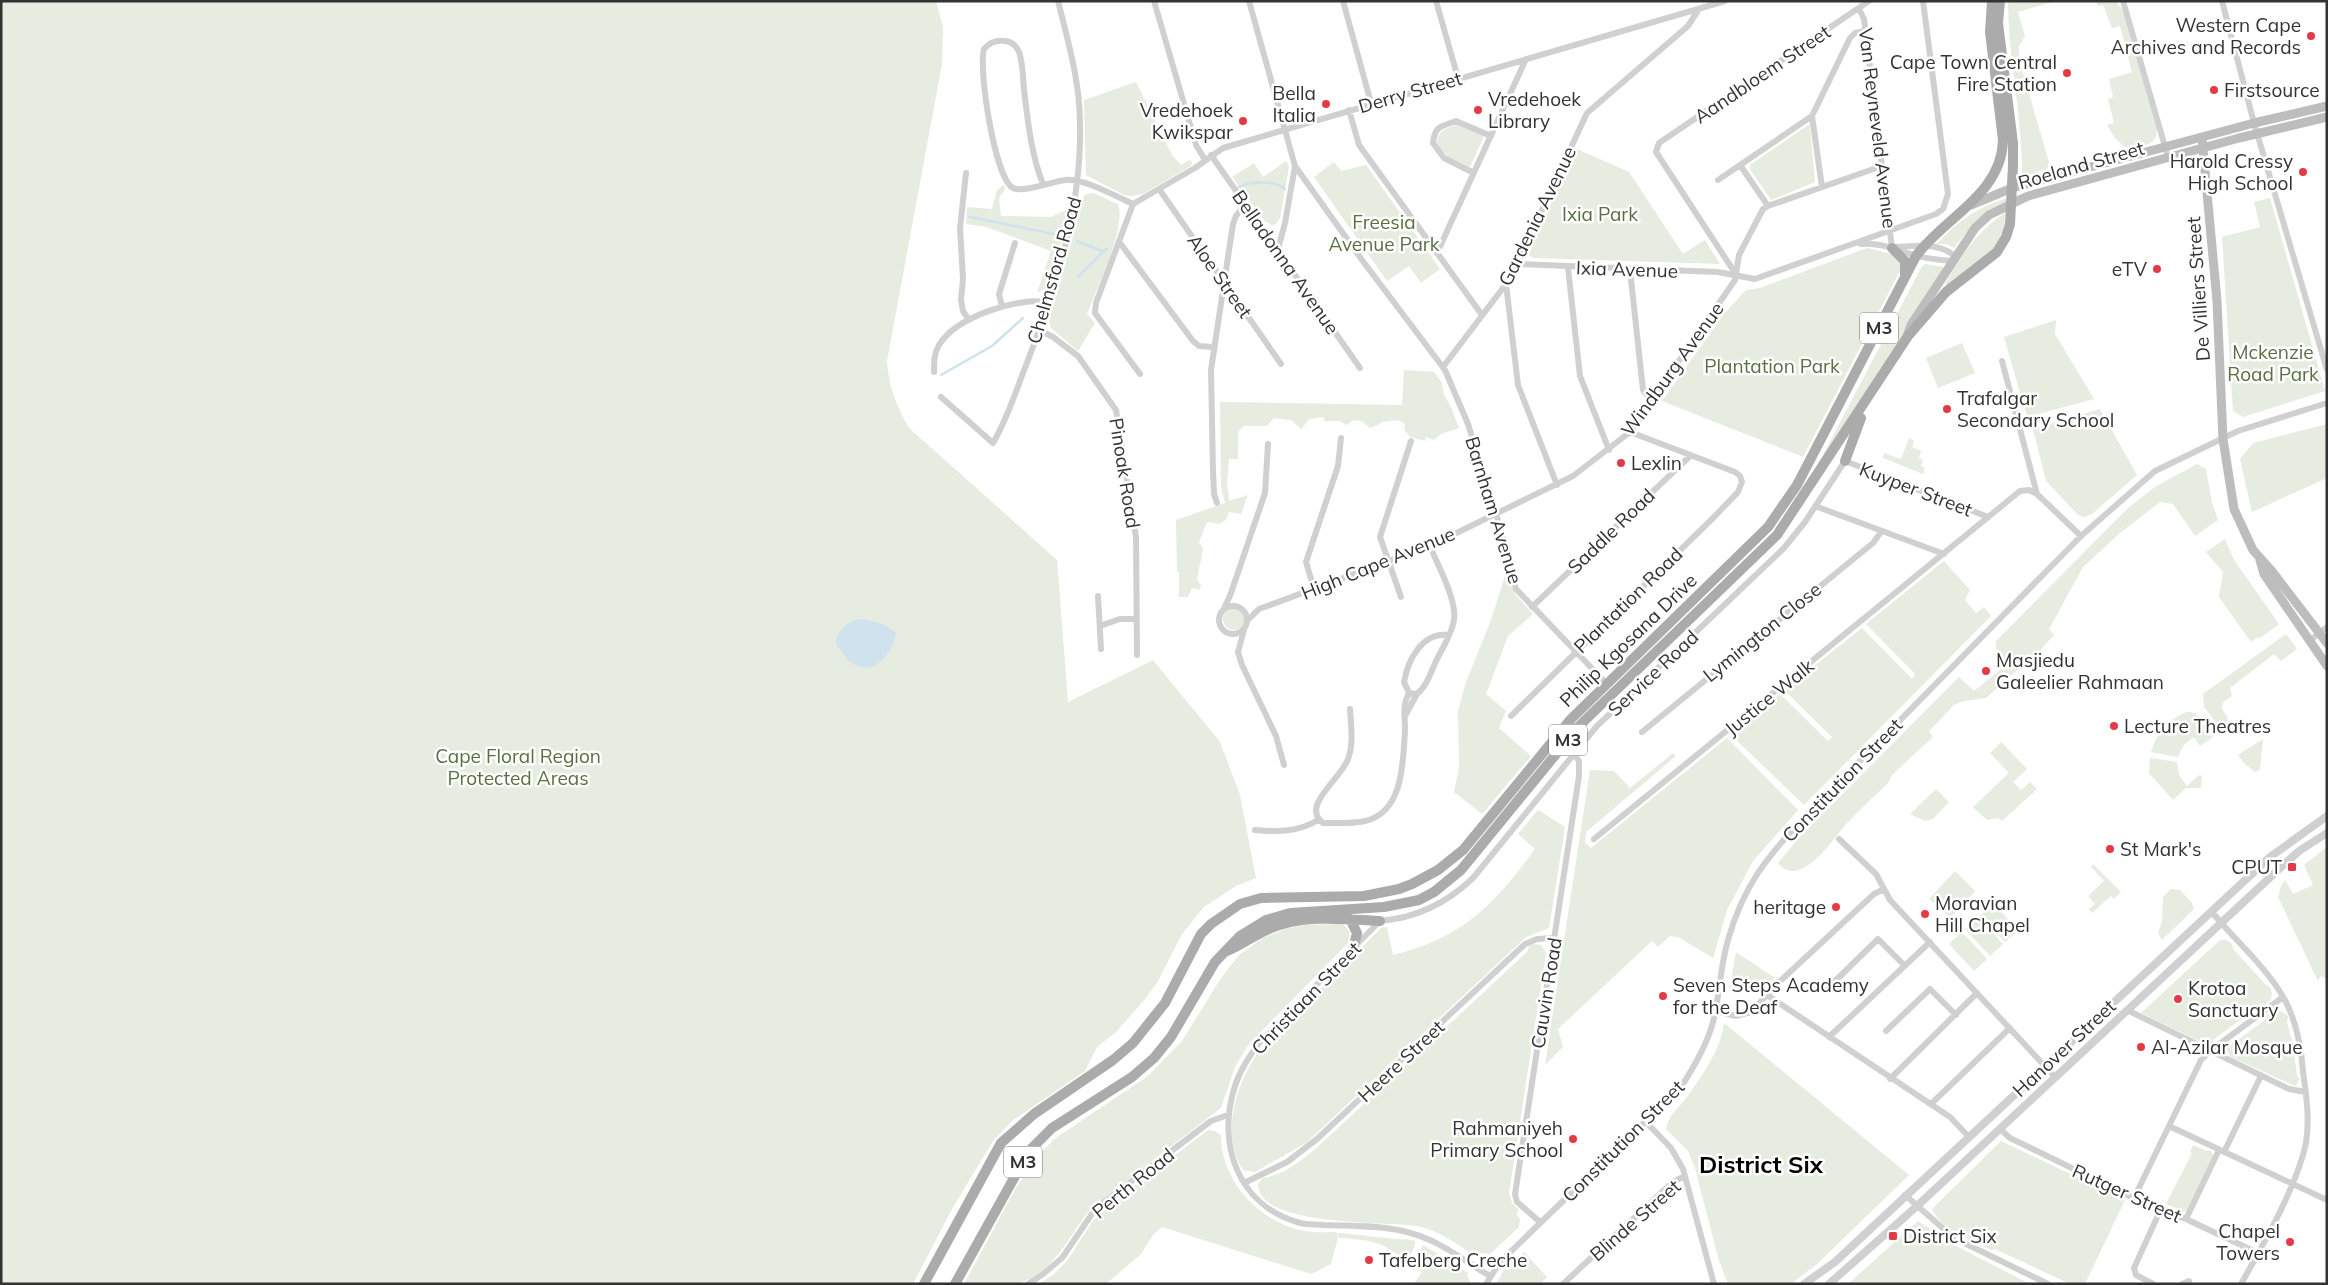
<svg xmlns="http://www.w3.org/2000/svg" width="2328" height="1285" viewBox="0 0 2328 1285" font-family="Mulish,sans-serif">
<style>
.green{fill:#e6ecdf}
.water{fill:#cfe2ee}
.lines{fill:none;stroke-linecap:round;stroke-linejoin:round}
.stream{stroke:#cfe2ee;stroke-width:2.5}
.minor{stroke:#d0d0d0;stroke-width:6}
.tertiary{stroke:#d0d0d0;stroke-width:8}
.secondary{stroke:#bdbdbd;stroke-width:9}
.primary{stroke:#ababab;stroke-width:10}
.primary-bridge{stroke:#ababab;stroke-width:10}
.poi-dot{fill:#e63946;stroke:#fff;stroke-width:2}
.labels{text-anchor:middle;stroke-width:5;stroke-linejoin:round;paint-order:stroke}
.shield{fill:#fff;stroke:#707070;stroke-width:1}
.shield-label{font-size:18px;font-weight:bold;fill:#333}
.poi-label{font-size:19px;fill:#333;stroke:#fff;text-anchor:start}
.street-label{font-size:19px;fill:#333;stroke:#fff}
.park-label{font-size:19px;fill:#56703f;stroke:#fff}
.district-label{font-size:24px;font-weight:bold;fill:#000;stroke:#fff}
</style>
<rect width="100%" height="100%" fill="#fff"/>
<!-- green -->
<path class="green" d="M1,1H936L943,27L942,64L887,361C888,384 897,408 909,428L1057,560L1068,702L1153,660L1220,742L1240,795L1256,878L1236,886L1204,907L1182,934L1158,981L1146,998L1116,1032L1097,1047L1085,1071L1013,1120L993,1141L952,1209L913,1284H1Z
M2008,1H2056L2018,12L2025,36L2019,46V59L2049,162L2047,169L2022,177C2023,118 2008,60 2008,1Z
M2097,1H2116L2123,11L2157,127C2158,147 2141,147 2125,147L2115,138L2107,125L2114,123L2108,99L2113,97L2109,79L2132,72L2120,26L2112,28L2103,5L2097,6Z
M1136,82L1172,155L1181,165L1190,160L1192,162L1191,166L1143,194L1132,196L1124,195L1086,175L1084,100Z
M1460,124L1484,136L1470,167L1448,157L1437,144C1438,129 1447,128 1460,124Z
M1808,125H1810L1815,182L1771,200L1750,169V165Z
M1577,149L1629,172L1683,254L1705,240L1720,264L1533,258L1529,255V251Z
M1286,161L1289,167L1280,218L1276,224L1272,225L1265,221L1232,177L1254,163L1263,177Z
M1334,162L1341,171L1366,165L1440,269L1421,283L1409,266L1387,281L1314,177Z
M1003,185L1006,188L999,198L1001,216L1051,217L1070,208L1050,284L1046,288L1037,293L1051,251L987,227L966,224L967,207L992,209L997,190Z
M2040,190C1998,202 1981,212 1954,248L1946,244H1937C1968,209 1997,199 2040,190Z
M1093,193L1118,204C1127,226 1096,291 1087,314L1095,323L1078,351L1051,328L1049,322L1077,222L1081,200L1086,194Z
M2270,198L2325,391L2243,417L2233,411L2222,237L2260,227L2254,202Z
M2005,213C2005,252 1975,265 1947,286L1945,284C1961,256 1977,231 2005,213Z
M1867,248L1896,255L1901,260V269L1803,457L1662,401L1724,314L1746,290L1760,288Z
M1925,264L1944,267L1898,344L1814,472L1921,268Z
M2056,320L2055,334L2094,399L2027,417L2004,337Z
M1962,343L1975,373L1938,388L1926,358Z
M1404,370L1434,372L1442,383L1444,395L1450,405L1459,428L1441,434L1434,440L1426,437L1425,441L1410,437L1404,429L1405,424L1399,420L1381,422L1380,424L1370,428L1362,421L1353,420L1347,425L1339,421H1324V417L1310,419L1301,429L1291,420L1274,418L1267,426H1244L1238,432V459H1229L1227,482L1229,501L1248,495L1241,514L1229,512L1226,520L1219,524L1207,522L1199,542L1203,549L1197,579L1201,586L1199,590L1192,588L1188,597H1179V572H1177L1176,520L1225,503L1221,486L1220,402L1402,405Z
M2100,409L2137,475L2092,514L2085,517L2078,515L2046,481L2033,429Z
M2327,424V478L2252,512L2240,459L2253,443Z
M1909,438L1914,441L1912,447L1921,451L1919,458L1923,460L1921,466L1925,468L1923,474L1883,458L1884,453L1901,459Z
M2197,464L2206,469L2212,503L2218,520L2195,536L2173,504L2160,502L2120,533L2083,567L2049,629L2054,635L2033,658L2004,659L1996,648V641L2128,508L2155,487Z
M2225,539L2234,560L2279,624L2260,638H2256L2251,642L2219,597L2223,572L2206,552Z
M1944,561L1970,590L1965,600L1976,613L1984,607L1991,616L1804,805L1730,734L1780,694L1828,741L1832,737L1784,690L1862,628L1912,679L1915,674L1866,624Z
M1505,576H1508L1515,594L1533,614L1508,636L1486,694L1506,711L1499,728L1531,756L1482,814L1454,792L1459,767L1458,711L1466,682L1490,623Z
M1223 619a11 11 0 1 1 22 0a11 11 0 1 1-22 0Z
M2286,634L2297,649L2281,661L2274,654L2230,688L2232,696L2223,702L2222,709L2228,718L2224,728L2221,729L2204,707L2203,694Z
M2003,661H2027L1986,698L1964,701L1954,705L1929,731L1933,737L1892,775L1888,783C1875,796 1861,808 1849,821C1836,834 1801,892 1778,863L1797,840L1959,677L1974,691L2006,665Z
M2186,712H2192L2193,714L2195,713L2213,737L2200,746L2194,737L2183,746L2178,757L2151,752C2157,733 2167,720 2186,712Z
M1727,738L1798,810L1753,861L1727,910L1713,958L1678,937L1670,936L1658,947L1652,941L1558,1029L1563,1047L1545,1065L1590,770L1614,771L1630,788L1673,753L1676,756L1586,832L1585,843L1591,848Z
M2263,739L2260,770L2255,772L2245,764L2238,755Z
M2001,742L2027,769L2013,782L2021,790L2030,782L2037,789L2002,821L1998,818L1987,820L1973,807L2009,773L1990,753Z
M2150,758L2177,762L2179,775L2187,786L2199,775L2202,776L2201,788H2186L2173,800L2149,773Z
M1936,789L1949,802L1933,819L1925,821L1910,814Z
M1538,810L1565,827L1549,928L1526,937L1306,1143L1255,1172L1243,1170C1220,1134 1236,1084 1259,1051L1381,928L1387,927L1393,955C1463,938 1494,905 1535,849L1518,834Z
M2327,847V979L2321,976L2318,981L2278,897L2281,886L2285,880L2293,894L2313,885L2304,865Z
M2093,864L2121,892L2114,899L2111,896L2092,913L2089,909L2095,904L2088,896L2104,881L2091,867Z
M1955,871L1975,891L1950,918L1929,899Z
M2171,889L2180,890L2192,903L2194,909L2162,940L2158,933L2162,922L2163,897Z
M1993,903L2018,930L2005,942L1980,916Z
M1978,917L2003,944L1990,956L1965,929Z
M1343,924L1350,932L1348,943L1248,1045L1235,1067L1221,1108L1093,1206C1069,1233 1057,1271 1019,1283C1008,1285 977,1284 964,1284L1017,1186L1037,1156L1057,1137L1148,1076L1182,1041L1221,978L1239,955L1263,938L1285,929L1305,925Z
M1962,932L1987,959L1974,971L1949,944Z
M2220,940H2226L2232,944L2234,950L2266,985L2270,987L2272,993L2271,999L2261,1008L2257,1007L2213,1040L2212,1044L2207,1045L2141,1013Z
M1533,944L1541,945L1546,953L1509,1193L1512,1203L1519,1210L1516,1214L1520,1218L1519,1227L1490,1254L1478,1253L1475,1256C1457,1244 1438,1230 1417,1226C1387,1221 1260,1227 1258,1185L1262,1178C1284,1176 1306,1157 1322,1143L1528,951L1529,946Z
M1736,952L1775,978L1760,991L1730,987Z
M2276,1010L2283,1012L2288,1016L2287,1022L2293,1044L2297,1076L2300,1079L2295,1086L2231,1057L2226,1049L2227,1044H2232L2264,1021L2265,1016Z
M1724,1023L1909,1175L1817,1264L1791,1284H1728L1719,1261L1695,1168L1688,1151L1666,1129C1668,1115 1679,1108 1687,1097C1702,1076 1721,1049 1724,1023Z
M1208,1130L1215,1131L1221,1135C1221,1182 1260,1223 1305,1231C1315,1233 1326,1232 1336,1232L1338,1238L1331,1264L1311,1274L1162,1227L1153,1235L1141,1254L1106,1284H1039L1053,1275L1067,1261L1093,1221L1109,1206Z
M2001,1141L2125,1200L2085,1284H2070L1995,1249L1991,1250C1971,1240 1942,1231 1932,1209Z
M2193,1145L2206,1151L2210,1150L2213,1154V1158L2188,1210L2181,1213L2177,1212L2176,1208L2166,1204L2192,1153L2190,1152Z
M1918,1221L1952,1244L2030,1284H1848Z
M1337,1233C1348,1233 1402,1241 1406,1239L1415,1241V1244L1408,1262C1380,1241 1374,1240 1339,1238Z
M1423,1245L1468,1273L1467,1275L1471,1284H1414L1422,1272L1413,1264Z
M1524,1252L1547,1277L1540,1284H1496L1504,1270Z"/>
<!-- water -->
<path class="water" d="M860,619C870,620 891,625 896,634C893,652 876,675 855,665C846,661 842,651 836,645C835,631 847,621 860,619Z"/>
<g class="lines">
<!-- stream -->
<path class="stream" d="M1239,187C1252,181 1274,180 1285,189
M970,217L1054,234
M1077,241L1102,251
M1078,277L1107,248
M941,375L992,346L1023,318"/>
<!-- minor -->
<path class="minor" d="M1154,1L1196,145L1205,160
M1249,1L1295,166L1362,260L1445,370L1468,424L1496,513L1516,589L1606,683
M1343,1L1371,103
M1436,1L1458,78
M2123,1L2168,157
M2222,1L2254,123L2327,370
M1859,9L1864,19L1892,248
M1349,110L1359,145L1482,315
M1812,116L1822,187
M1211,155L1360,368
M1740,165L1768,206
M966,173L960,228L963,279L961,300L963,311L969,320
M1474,173L1444,158L1433,143C1435,125 1441,127 1456,121L1491,136
M1718,180L1812,116L1850,38L1855,33L1865,31
M1043,184C1031,154 1028,122 1024,90C1023,78 1023,63 1019,52C1013,37 993,38 984,49C978,69 995,179 1013,188C1023,193 1051,182 1065,180C1084,178 1115,196 1133,204
M1159,189L1281,364
M1120,243L1193,341L1199,346L1213,347
M1861,244C1880,242 1896,250 1914,255C1926,259 1939,260 1952,261
M1894,247C1917,246 1937,242 1955,256
M1278,249L1285,223L1295,166
M1437,253L1526,59
M1517,264L1718,272L1755,279L1936,214L1943,209L1948,194L1923,1
M1568,268L1580,376L1609,450
M1630,270L1643,390L1652,402
M1737,276L1656,152L1659,143L1869,1
M1506,284L1518,385L1557,485
M1002,306L999,294L1015,243
M1039,330L1053,337L1078,356L1116,410L1136,537L1137,655
M2002,361L2037,494
M1443,367L1506,284L1517,264L1587,113L1688,26L1699,9
M934,372C934,362 934,353 939,345C956,317 1017,297 1048,302
M1140,374L1095,313L1096,303L1133,204L1195,168L1223,148L1725,1
M941,397L993,443C1006,421 1014,397 1023,373C1054,294 1082,210 1080,124C1080,82 1068,41 1058,1
M1217,503L1214,494L1213,471L1211,370L1233,224L1236,216L1245,204
M1815,506L1944,554
M1430,546C1437,564 1457,600 1454,619C1453,632 1442,649 1436,661C1431,672 1427,686 1417,694L1409,693L1404,682C1408,660 1422,632 1448,635
M1314,589L1306,562L1338,466L1341,438
M1098,596L1101,649
M1401,597L1380,537L1411,441
M1219 620a14 14 0 1 1 28 0a14 14 0 1 1-28 0Z
M1532,607L1690,456
M1224,609L1231,593L1265,493L1268,444
M1248,620L1259,609L1430,546L1573,476L1630,432L1735,280L1739,255L1763,209L1768,206L1882,166
M1100,626L1120,619H1136
M1244,630L1238,652L1242,665L1276,736L1284,765
M2309,641L2327,627
M1350,709C1351,726 1354,743 1348,759C1341,779 1300,806 1323,823C1336,823 1352,824 1365,821C1404,812 1403,761 1405,730C1405,714 1402,706 1409,693
M1405,716L1417,694
M1511,716L1714,517L1738,492L1742,482L1740,476L1735,472L1630,432
M1642,732L1873,543L1881,532
M1255,830C1277,832 1299,832 1318,820
M1594,839L2020,491L2029,490L2037,494L2081,536
M1839,839L1876,874L1890,900L2055,1077
M2211,911C2233,938 2264,965 2282,995C2296,1018 2301,1045 2303,1071C2306,1094 2310,1119 2306,1143C2297,1186 2263,1245 2241,1284
M1825,991L1878,939L1905,966
M1767,995L1950,1117L1969,1137
M2127,1010L2289,1089L2306,1092
M1715,1011L1736,1016L1751,1012L1778,983L1874,894L1884,889
M1886,1031L1930,989L1956,1015
M1829,1037L1930,942
M1890,1079L1977,993
M1931,1104L2010,1028
M1646,1122L1671,1148L1683,1169L1714,1284
M2169,1126L2327,1200
M2000,1129L2010,1138L2160,1211L2186,1219L2258,1253
M2224,1152L2261,1076
M1244,1183L1287,1162L1317,1139L1525,944L1537,939L1554,938
M1905,1195L1954,1238L2048,1284
M2134,1198L2201,1060L2210,1051L2283,997
M2186,1219L2219,1150
M1540,1222L1517,1202L1515,1194L1579,776V761L1574,754
M1490,1276C1457,1257 1441,1240 1403,1231C1378,1225 1349,1226 1323,1225C1316,1224 1307,1225 1300,1223C1238,1206 1216,1144 1235,1086C1240,1070 1249,1057 1259,1043L1380,921C1416,918 1447,903 1473,878L1596,727L1784,548L1805,522L1845,461L1988,517
M1028,1284L1043,1274L1062,1258L1096,1208L1211,1121L1228,1115
M1486,1284L1500,1262L1681,1087C1694,1067 1707,1045 1713,1022C1720,995 1720,967 1728,940C1743,886 1768,855 1806,816L2081,536L2155,471L2238,431L2327,403
M1563,1284L1673,1182L1685,1176
M2153,1284L2136,1275L2134,1268L2160,1211
M2182,1284L2189,1281"/>
<!-- tertiary -->
<path class="tertiary" d="M1804,1284L1835,1262L2270,857L2327,816
M1829,1284L1916,1207L2278,870L2299,851L2327,833"/>
<!-- secondary -->
<path class="secondary" d="M2202,138L2217,301L2223,439L2234,509L2253,550L2271,570L2327,643
M1971,205L2012,188L2254,123L2327,106
M1908,334L1911,325L1975,228L1989,215L2028,196L2239,138L2327,117
M2260,560L2264,574L2327,666"/>
<!-- primary -->
<path class="primary" d="M2000,1L1998,23L2013,143V165
M1892,248L1905,261V276
M1845,461L1861,418
M1350,919L1357,933L1353,949
M1227,951C1242,945 1254,935 1269,929C1303,914 1344,919 1380,921
M924,1284L1001,1143L1034,1114L1113,1060L1133,1043L1165,1003L1201,934L1211,924L1240,904L1261,898L1364,896L1399,889L1412,884L1438,870L1463,850L1571,719L1768,527L1797,485L1916,256C1945,217 2002,194 2003,140L1990,32L1992,1
M955,1284L1029,1151L1052,1128L1132,1077L1154,1058L1171,1037L1215,962L1240,936L1266,920L1290,913L1384,907L1419,900L1434,892L1461,870L1579,726L1777,535L1908,336L1946,292L1997,252L2006,237L2010,224"/>
<!-- primary-bridge -->
<path class="primary-bridge" d="M2010,224L2013,165"/>
</g>
<!-- markers -->
<g class="poi-dot">
<circle cx="2311" cy="36" r="5"/>
<circle cx="2067" cy="73" r="5"/>
<circle cx="2214" cy="90" r="5"/>
<circle cx="1326" cy="104" r="5"/>
<circle cx="1478" cy="110" r="5"/>
<circle cx="1243" cy="121" r="5"/>
<circle cx="2303" cy="172" r="5"/>
<circle cx="2157" cy="269" r="5"/>
<circle cx="1947" cy="409" r="5"/>
<circle cx="1621" cy="463" r="5"/>
<circle cx="1986" cy="671" r="5"/>
<circle cx="2114" cy="726" r="5"/>
<circle cx="2110" cy="849" r="5"/>
<rect x="2287" y="862" width="10" height="10" rx="2.5"/>
<circle cx="1836" cy="907" r="5"/>
<circle cx="1925" cy="914" r="5"/>
<circle cx="1663" cy="996" r="5"/>
<circle cx="2178" cy="999" r="5"/>
<circle cx="2141" cy="1047" r="5"/>
<circle cx="1573" cy="1139" r="5"/>
<rect x="1888" y="1231" width="10" height="10" rx="2.5"/>
<circle cx="2290" cy="1242" r="5"/>
<circle cx="1369" cy="1260" r="5"/>
</g>
<g class="labels">
<!-- shield labels -->
<g class="shield">
<rect x="1860" y="312.5" width="38" height="31" rx="4"/>
<rect x="1549" y="724.5" width="38" height="31" rx="4"/>
<rect x="1004" y="1146.5" width="38" height="31" rx="4"/>
</g>
<g class="shield-label">
<text x="1879" y="334">M3</text>
<text x="1568" y="746">M3</text>
<text x="1023" y="1168">M3</text>
</g>
<!-- poi labels -->
<g class="poi-label">
<text x="2301" y="32" text-anchor="end">Western Cape<tspan x="2301" dy="22">Archives and Records</tspan></text>
<text x="2057" y="69" text-anchor="end">Cape Town Central<tspan x="2057" dy="22">Fire Station</tspan></text>
<text x="2224" y="97">Firstsource</text>
<text x="1316" y="100" text-anchor="end">Bella<tspan x="1316" dy="22">Italia</tspan></text>
<text x="1488" y="106">Vredehoek<tspan x="1488" dy="22">Library</tspan></text>
<text x="1233" y="117" text-anchor="end">Vredehoek<tspan x="1233" dy="22">Kwikspar</tspan></text>
<text x="2293" y="168" text-anchor="end">Harold Cressy<tspan x="2293" dy="22">High School</tspan></text>
<text x="2147" y="276" text-anchor="end">eTV</text>
<text x="1957" y="405">Trafalgar<tspan x="1957" dy="22">Secondary School</tspan></text>
<text x="1631" y="470">Lexlin</text>
<text x="1996" y="667">Masjiedu<tspan x="1996" dy="22">Galeelier Rahmaan</tspan></text>
<text x="2124" y="733">Lecture Theatres</text>
<text x="2120" y="856">St Mark's</text>
<text x="2282" y="874" text-anchor="end">CPUT</text>
<text x="1935" y="910">Moravian<tspan x="1935" dy="22">Hill Chapel</tspan></text>
<text x="1826" y="914" text-anchor="end">heritage</text>
<text x="1673" y="992">Seven Steps Academy<tspan x="1673" dy="22">for the Deaf</tspan></text>
<text x="2188" y="995">Krotoa<tspan x="2188" dy="22">Sanctuary</tspan></text>
<text x="2151" y="1054">Al-Azilar Mosque</text>
<text x="1563" y="1135" text-anchor="end">Rahmaniyeh<tspan x="1563" dy="22">Primary School</tspan></text>
<text x="2280" y="1238" text-anchor="end">Chapel<tspan x="2280" dy="22">Towers</tspan></text>
<text x="1903" y="1243">District Six</text>
<text x="1379" y="1267">Tafelberg Creche</text>
</g>
<!-- street labels -->
<g class="street-label">
<text transform="translate(1762 74) rotate(-34)" y="7">Aandbloem Street</text>
<text transform="translate(1410 92) rotate(-16)" y="7">Derry Street</text>
<text transform="translate(1878 128) rotate(83)" y="7">Van Reyneveld Avenue</text>
<text transform="translate(2081 165) rotate(-16)" y="7">Roeland Street</text>
<text transform="translate(1537 216) rotate(-64)" y="7">Gardenia Avenue</text>
<text transform="translate(1286 262) rotate(55)" y="7">Belladonna Avenue</text>
<text transform="translate(1627 269) rotate(2)" y="7">Ixia Avenue</text>
<text transform="translate(1054 270) rotate(-74)" y="7">Chelmsford Road</text>
<text transform="translate(1220 276) rotate(55)" y="7">Aloe Street</text>
<text transform="translate(2198 289) rotate(-94)" y="7">De Villiers Street</text>
<text transform="translate(1672 369) rotate(-54)" y="7">Windburg Avenue</text>
<text transform="translate(1125 473) rotate(81)" y="7">Pinoak Road</text>
<text transform="translate(1916 489) rotate(21)" y="7">Kuyper Street</text>
<text transform="translate(1494 510) rotate(73)" y="7">Barnham Avenue</text>
<text transform="translate(1611 531) rotate(-44)" y="7">Saddle Road</text>
<text transform="translate(1378 563) rotate(-22)" y="7">High Cape Avenue</text>
<text transform="translate(1628 600) rotate(-44)" y="7">Plantation Road</text>
<text transform="translate(1762 632) rotate(-39)" y="7">Lymington Close</text>
<text transform="translate(1628 640) rotate(-44)" y="7">Philip Kgosana Drive</text>
<text transform="translate(1653 673) rotate(-43)" y="7">Service Road</text>
<text transform="translate(1769 697) rotate(-39)" y="7">Justice Walk</text>
<text transform="translate(1842 780) rotate(-46)" y="7">Constitution Street</text>
<text transform="translate(1546 993) rotate(-81)" y="7">Cauvin Road</text>
<text transform="translate(1306 998) rotate(-46)" y="7">Christiaan Street</text>
<text transform="translate(2064 1048) rotate(-43)" y="7">Hanover Street</text>
<text transform="translate(1401 1061) rotate(-43)" y="7">Heere Street</text>
<text transform="translate(1623 1141) rotate(-45)" y="7">Constitution Street</text>
<text transform="translate(1133 1183) rotate(-39)" y="7">Perth Road</text>
<text transform="translate(2127 1193) rotate(24)" y="7">Rutger Street</text>
<text transform="translate(1635 1220) rotate(-41)" y="7">Blinde Street</text>
</g>
<!-- park labels -->
<g class="park-label">
<text x="1600" y="221">Ixia Park</text>
<text x="1384" y="229">Freesia<tspan x="1384" dy="22">Avenue Park</tspan></text>
<text x="2273" y="359">Mckenzie<tspan x="2273" dy="22">Road Park</tspan></text>
<text x="1772" y="373">Plantation Park</text>
<text x="518" y="763">Cape Floral Region<tspan x="518" dy="22">Protected Areas</tspan></text>
</g>
<!-- district labels -->
<g class="district-label">
<text x="1761" y="1173">District Six</text>
</g>
</g>
<!-- border -->
<rect width="2328" height="1285" fill="none" stroke="#333333" stroke-width="5"/>
</svg>
